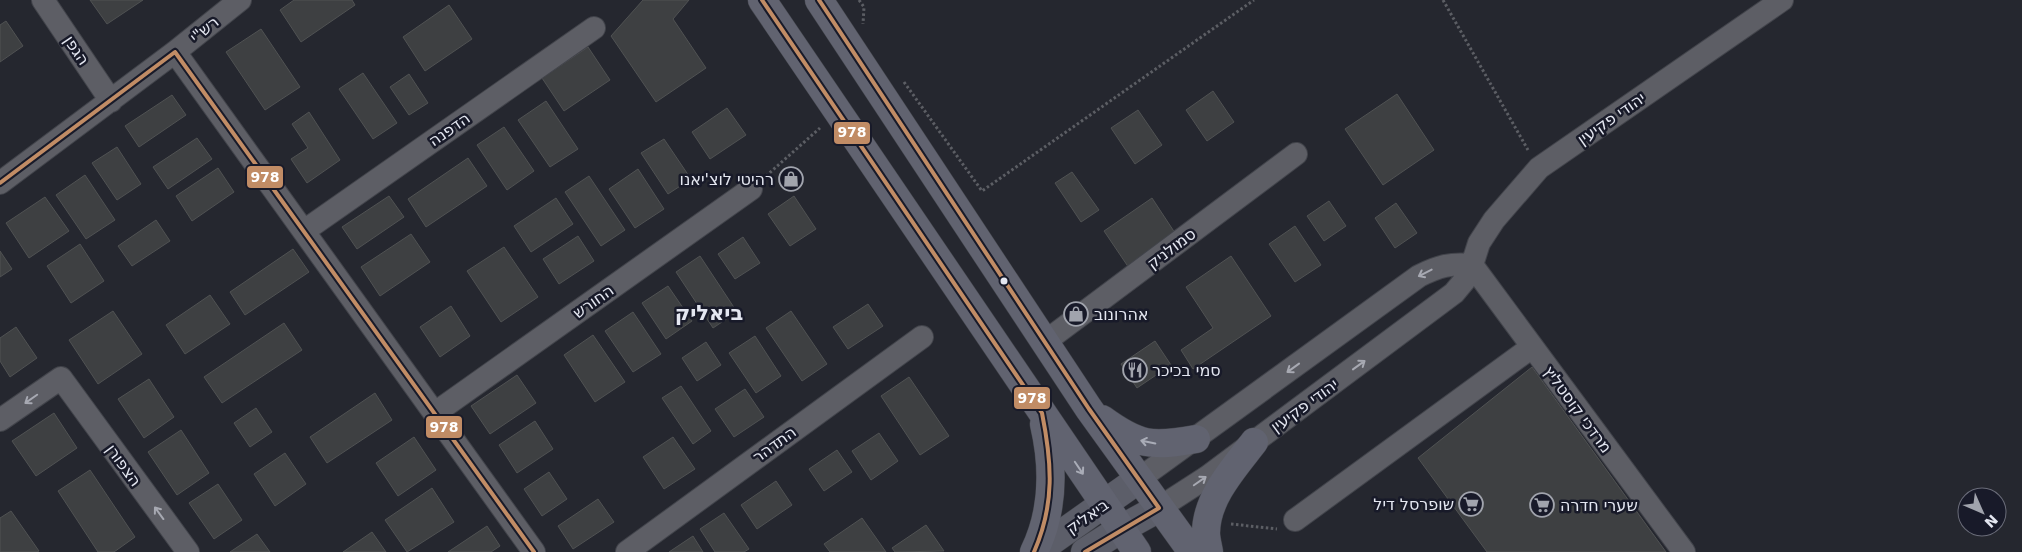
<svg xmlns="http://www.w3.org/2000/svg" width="2022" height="552" viewBox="0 0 2022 552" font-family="'DejaVu Sans','Noto Sans Hebrew',sans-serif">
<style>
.building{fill:#3e4042;stroke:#505253}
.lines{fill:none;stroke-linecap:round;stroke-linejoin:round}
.minor-casing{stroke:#42444b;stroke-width:24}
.major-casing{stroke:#42444b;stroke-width:29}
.highway-casing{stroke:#42444b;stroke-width:29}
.path{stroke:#5c5e64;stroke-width:3;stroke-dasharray:2.5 2.5;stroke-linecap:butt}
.minor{stroke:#5d5e65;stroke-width:22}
.major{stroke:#5c5e69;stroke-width:28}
.highway{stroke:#616370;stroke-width:28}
.bus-1-casing{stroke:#181a29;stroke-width:8}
.bus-1{stroke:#c18c65;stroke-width:4}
.oneway{stroke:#a7a9b2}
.oneway2{stroke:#a9acb7}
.bus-dot{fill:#e4e7f1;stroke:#181a29;stroke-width:2}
.labels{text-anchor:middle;stroke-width:5;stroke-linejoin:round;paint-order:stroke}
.street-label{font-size:16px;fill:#e4e7f1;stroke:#181a29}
.poi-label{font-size:16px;fill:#e4e7f1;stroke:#181a29;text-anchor:start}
.district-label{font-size:21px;font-weight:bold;fill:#e4e7f1;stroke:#181a29}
.line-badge{stroke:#181a29;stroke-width:2}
.badge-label{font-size:14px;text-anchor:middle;font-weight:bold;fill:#fff}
</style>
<rect width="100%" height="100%" fill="#25272f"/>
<!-- building -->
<path class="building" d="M90,0H143L107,24Z
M294,0H352L355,5L301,42L280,10Z
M643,0H689L673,19L706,68L656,102L611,36Z
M449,5L472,39L425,71L403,37Z
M6,21L23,46L0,62V25Z
M261,29L300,87L265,110L226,52Z
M588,47L610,80L564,111L542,78Z
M363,73L397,123L373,139L339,89Z
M409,74L428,103L409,115L390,87Z
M1213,91L1234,122L1207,141L1186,110Z
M1397,94L1434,150L1383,185L1345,129Z
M172,95L186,115L139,147L125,126Z
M546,101L578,149L550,167L518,120Z
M727,108L746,135L710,159L692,132Z
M1138,110L1162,145L1135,164L1111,128Z
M309,112L340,160L307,183L291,159L308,148L292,124Z
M504,127L534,171L507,190L477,145Z
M197,138L212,159L168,189L153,167Z
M664,139L691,179L668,194L641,153Z
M117,147L141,184L117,200L92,163Z
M468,158L487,186L426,227L408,199Z
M218,168L234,192L192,221L176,196Z
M638,169L664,209L635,228L609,189Z
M1072,172L1099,210L1081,222L1055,183Z
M85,175L115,220L86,239L56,195Z
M589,176L625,230L601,246L565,192Z
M389,196L404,217L357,249L342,227Z
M794,196L816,229L790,246L768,214Z
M45,197L69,231L29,258L6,223Z
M556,198L573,224L531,252L514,226Z
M1152,198L1177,236L1129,268L1104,231Z
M1329,201L1346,226L1324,241L1307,216Z
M1396,203L1417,233L1395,248L1375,218Z
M156,220L170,241L132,266L118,246Z
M1295,226L1321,265L1295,282L1269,244Z
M411,234L430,262L380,296L361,267Z
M578,236L594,261L559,284L543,259Z
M743,237L760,263L735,279L718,254Z
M80,244L104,281L71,303L47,266Z
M504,247L538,297L501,322L467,271Z
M293,249L309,272L245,315L230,292Z
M0,251L12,269L0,277Z
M700,256L737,312L713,328L676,272Z
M1231,256L1271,316L1193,369L1181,350L1213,328L1186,287Z
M668,286L692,321L666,339L642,303Z
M210,295L230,324L185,354L166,325Z
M868,304L883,326L848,349L833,327Z
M451,306L470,336L440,357L420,327Z
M113,311L142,354L98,384L69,340Z
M791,311L827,364L802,381L766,328Z
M633,312L661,354L633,372L605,331Z
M284,323L302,350L222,403L204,377Z
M16,327L37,358L10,377L0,361V338Z
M593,335L625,382L595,402L564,355Z
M755,336L781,376L756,393L729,353Z
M1155,341L1171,365L1137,388L1121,364Z
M706,342L721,365L697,381L682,358Z
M1532,367L1666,552H1487L1418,458Z
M517,375L536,403L490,434L471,406Z
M909,377L949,436L920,455L881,396Z
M149,379L174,417L144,438L118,399Z
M681,386L711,431L693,444L662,398Z
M745,389L764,417L734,437L715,409Z
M375,393L392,420L327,463L310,437Z
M256,408L272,432L250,447L234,423Z
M54,413L77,448L36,476L12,441Z
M535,421L553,449L517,473L499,445Z
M181,430L209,473L177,495L148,452Z
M879,433L898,461L871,480L852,451Z
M414,437L436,470L398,496L376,463Z
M673,437L695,469L664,489L643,457Z
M837,450L852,472L824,491L809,469Z
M285,453L306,484L275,506L254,474Z
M90,470L135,537L114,552H98L58,491Z
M549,472L567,499L542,516L524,489Z
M776,481L792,505L757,529L741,505Z
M218,484L242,520L214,539L189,503Z
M432,488L454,522L407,552L385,520Z
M598,499L614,522L573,549L558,526Z
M11,511L39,551L37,552H0V518Z
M724,513L749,549L744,552H715L700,529Z
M862,518L886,552H830L824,544Z
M926,525L944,551L895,552L892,548Z
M487,526L500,546L491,552H448Z
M372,532L386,552H343Z
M257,534L270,552H230Z
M693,536L703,552H669Z"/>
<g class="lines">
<!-- minor casing -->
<g class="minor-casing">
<path id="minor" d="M43,0L111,101
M175,52L534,552
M0,183L175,52L240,0
M304,231L594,28
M1472,265L1684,552
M1046,341L1296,154
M435,413L751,189
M0,420L61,378L188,552
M1139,479L1419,276C1439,266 1450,263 1472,265
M1159,508L1207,477L1454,293L1464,281L1472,265L1479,243L1494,220L1539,168L1782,0
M1295,520L1532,347
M627,552L922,337"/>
</g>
<!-- major casing -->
<g class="major-casing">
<path id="major" d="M1036,552L1139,479
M1085,552L1121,529L1159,508"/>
</g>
<!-- highway casing -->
<g class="highway-casing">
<path id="highway" d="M762,0L1137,552
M819,0L1089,409L1192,552
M1102,419C1139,446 1152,447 1196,439
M1034,552C1054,511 1054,467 1044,424
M1209,552C1208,546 1206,539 1206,533C1206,498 1234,468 1254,442"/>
</g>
<!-- path -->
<path class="path" d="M859,0L864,7L863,24
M1443,0L1528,150
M904,82L982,191L1254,0
M766,176L820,128
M1231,524L1277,529"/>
<!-- minor -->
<use href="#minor" class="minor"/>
<!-- major -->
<use href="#major" class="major"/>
<!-- highway -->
<use href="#highway" class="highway"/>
<!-- bus-1 casing -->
<g class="bus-1-casing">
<path id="bus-1" d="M762,0L1042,413C1052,463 1055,504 1034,552
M819,0L1089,409L1159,508L1085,552
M175,52L534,552
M0,183L175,52"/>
</g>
<!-- bus-1 -->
<use href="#bus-1" class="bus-1"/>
</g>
<!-- one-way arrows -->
<defs><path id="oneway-shaft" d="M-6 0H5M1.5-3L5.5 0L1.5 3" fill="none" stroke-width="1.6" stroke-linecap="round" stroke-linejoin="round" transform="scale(1.25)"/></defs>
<g class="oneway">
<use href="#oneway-shaft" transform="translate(1425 273) rotate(153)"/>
<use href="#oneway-shaft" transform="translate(1359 365) rotate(-36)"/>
<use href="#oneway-shaft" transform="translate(1293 368) rotate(144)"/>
<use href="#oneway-shaft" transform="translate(31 399) rotate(145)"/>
<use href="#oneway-shaft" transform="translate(1200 481) rotate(-35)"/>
<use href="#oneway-shaft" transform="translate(159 513) rotate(-126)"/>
</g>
<g class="oneway2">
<use href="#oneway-shaft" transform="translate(1148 442) rotate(-168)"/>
<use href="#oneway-shaft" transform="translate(1079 468) rotate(56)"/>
</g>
<!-- icons -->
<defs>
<g id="shop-ring" transform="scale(1.25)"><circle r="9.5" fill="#181a29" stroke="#a1a4ad" stroke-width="1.5"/><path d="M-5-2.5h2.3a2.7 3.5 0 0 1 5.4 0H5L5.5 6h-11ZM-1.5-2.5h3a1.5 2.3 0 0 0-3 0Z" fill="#a1a4ad"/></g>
<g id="restaurant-ring" transform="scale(1.25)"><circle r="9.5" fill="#181a29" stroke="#a1a4ad" stroke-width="1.5"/><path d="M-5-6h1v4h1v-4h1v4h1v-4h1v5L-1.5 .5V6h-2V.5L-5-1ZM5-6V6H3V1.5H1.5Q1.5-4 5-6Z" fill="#a1a4ad"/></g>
<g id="supermarket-ring" transform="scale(1.25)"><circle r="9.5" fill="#181a29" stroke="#a1a4ad" stroke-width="1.5"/><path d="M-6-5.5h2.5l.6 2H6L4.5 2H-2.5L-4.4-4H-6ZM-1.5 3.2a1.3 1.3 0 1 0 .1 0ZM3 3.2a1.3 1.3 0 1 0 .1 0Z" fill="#a1a4ad"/></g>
</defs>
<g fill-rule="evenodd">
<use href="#shop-ring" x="791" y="179"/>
<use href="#shop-ring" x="1076" y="314"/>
<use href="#restaurant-ring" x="1135" y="370"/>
<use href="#supermarket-ring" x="1471" y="504"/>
<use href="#supermarket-ring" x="1542" y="505"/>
</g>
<!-- markers -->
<circle class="bus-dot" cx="1004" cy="281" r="4.5"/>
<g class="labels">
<!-- street labels -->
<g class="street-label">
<text transform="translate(204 29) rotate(-39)" y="6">רש"י</text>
<text transform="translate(77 50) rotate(56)" y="6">הגפן</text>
<text transform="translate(1611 118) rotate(-35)" y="6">יהודי פקיעין</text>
<text transform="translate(449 129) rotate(-35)" y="6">הדפנה</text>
<text transform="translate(1171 248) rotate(-37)" y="6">סמולניק</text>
<text transform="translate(593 301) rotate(-35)" y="6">החורש</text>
<text transform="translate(1304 405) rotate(-36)" y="6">יהודי פקיעין</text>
<text transform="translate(1578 409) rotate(54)" y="6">מרדכי קוסטליץ</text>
<text transform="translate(774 444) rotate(-36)" y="6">התדהר</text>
<text transform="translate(124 465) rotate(54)" y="6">הצפורן</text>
<text transform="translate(1087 516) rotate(-35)" y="6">ביאליק</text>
</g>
<!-- poi labels -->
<g class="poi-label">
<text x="774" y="185" text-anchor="end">רהיטי לוצ'יאנו</text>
<text x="1094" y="320">אהרונוב</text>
<text x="1152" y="376">סמי בכיכר</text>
<text x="1454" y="510" text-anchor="end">שופרסל דיל</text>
<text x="1560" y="511">שערי חדרה</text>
</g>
<!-- district labels -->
<g class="district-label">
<text x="709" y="320">ביאליק</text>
</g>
</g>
<g class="line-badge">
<rect x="833" y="121" width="38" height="24" rx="5" fill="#c18c65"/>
<rect x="246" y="165" width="38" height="24" rx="5" fill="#c18c65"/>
<rect x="1013" y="386" width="38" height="24" rx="5" fill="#c18c65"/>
<rect x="425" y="415" width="38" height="24" rx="5" fill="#c18c65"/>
</g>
<g class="badge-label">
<text x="852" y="137">978</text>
<text x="265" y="182">978</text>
<text x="1032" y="403">978</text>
<text x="444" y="432">978</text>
</g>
<!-- north arrow -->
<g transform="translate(1982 512) rotate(135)"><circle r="24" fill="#181a29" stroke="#6a6c79"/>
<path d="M0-4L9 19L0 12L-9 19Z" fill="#a1a4ad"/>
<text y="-8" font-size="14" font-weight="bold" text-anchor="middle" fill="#e4e7f1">N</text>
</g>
</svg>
